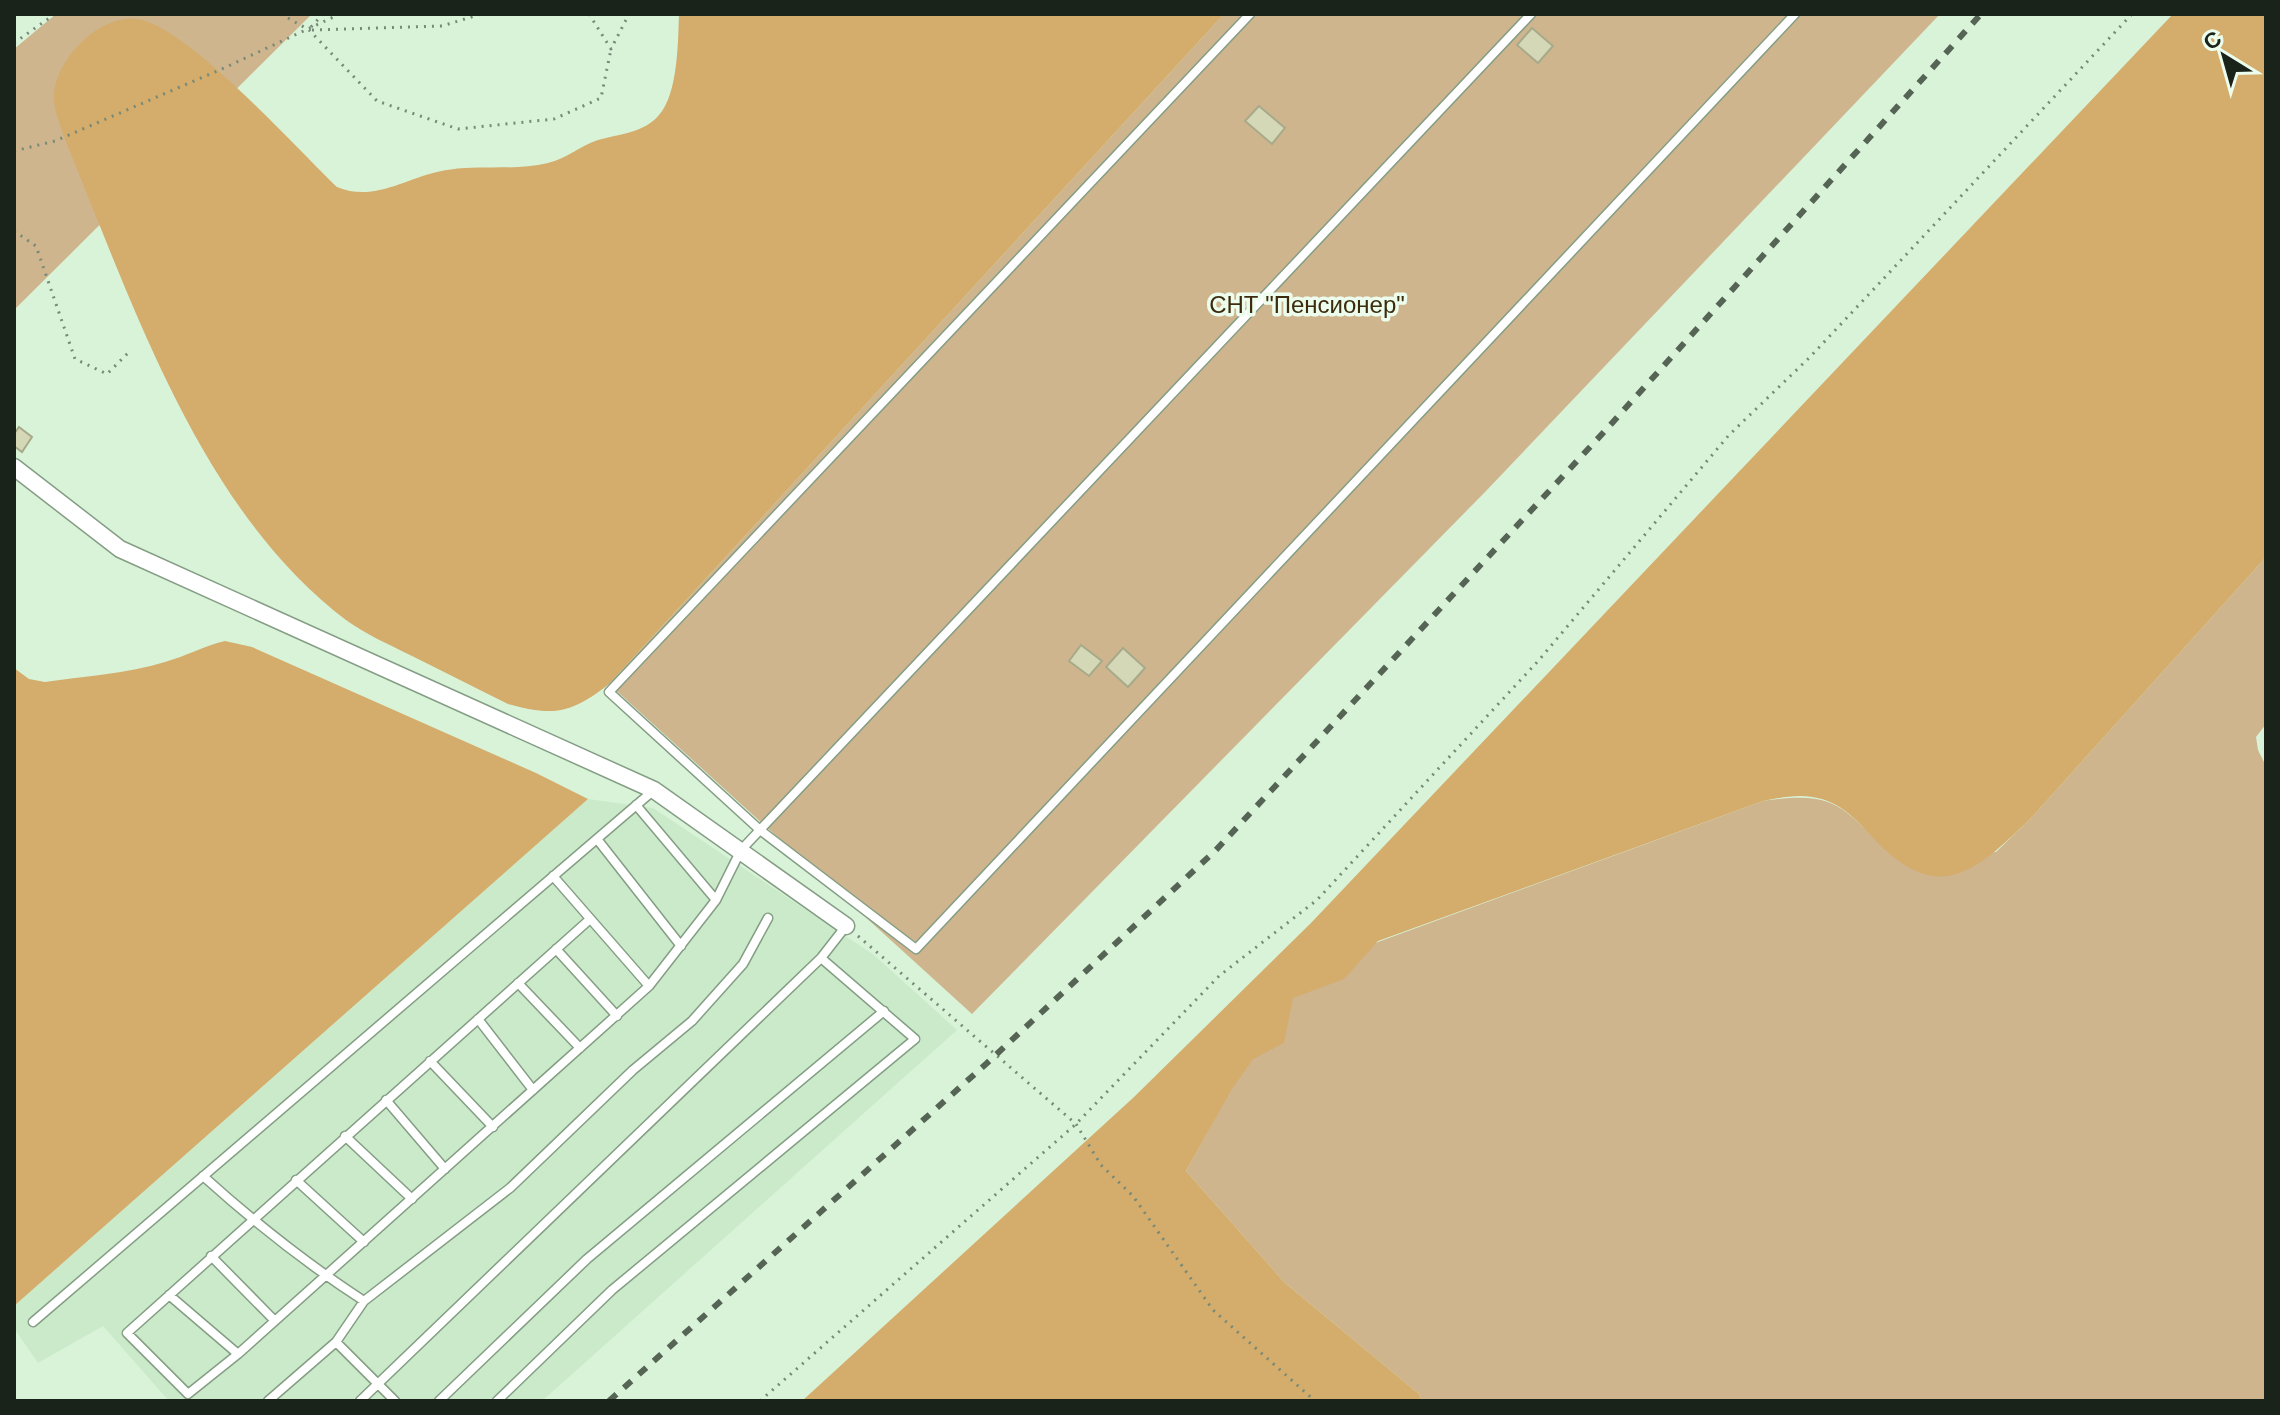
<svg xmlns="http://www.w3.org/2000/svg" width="2280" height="1415" viewBox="0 0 2280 1415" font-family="Arial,sans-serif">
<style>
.built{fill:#caeaca}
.green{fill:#ceb58e}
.forest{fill:#d4ac6b}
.building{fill:#d5d8b6;stroke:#a7aa89;stroke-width:2}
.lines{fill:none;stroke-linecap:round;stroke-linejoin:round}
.lane-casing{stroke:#849d84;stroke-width:11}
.street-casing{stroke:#849d84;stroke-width:19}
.path{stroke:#778977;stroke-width:3;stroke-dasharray:2 6;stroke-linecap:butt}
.lane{stroke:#fff;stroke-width:8}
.street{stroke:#fff;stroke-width:16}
.rail{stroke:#556455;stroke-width:6;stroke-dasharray:10 10;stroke-linecap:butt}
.labels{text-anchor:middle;stroke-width:7;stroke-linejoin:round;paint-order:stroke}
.park-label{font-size:24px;fill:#3c2b0d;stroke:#edfded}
</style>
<rect width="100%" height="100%" fill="#d9f3d9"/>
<!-- built -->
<path class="built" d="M588,799L653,808L874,955L957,1030L542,1401H169L103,1326L38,1363L14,1328V1306Z"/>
<!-- green -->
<path class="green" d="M56,14H312L14,310V49Z
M1224,14H1940L1486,491L972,1014L609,684Z
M2266,557V724L2256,737L2258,750L2266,766V1401H1422L1419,1394L1285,1283L1186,1171L1232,1088L1293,998L1378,942L1763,801C1843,789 1842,811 1896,858L1996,852L2031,818Z"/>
<!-- forest -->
<path class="forest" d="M679,14H1224L609,684C572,713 554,717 508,704C475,688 443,671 410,655C388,644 365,634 346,620C199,509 132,301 64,137C60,124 53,108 54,95C55,75 68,55 82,42C96,28 116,17 137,19C186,25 297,149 337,187C372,202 403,180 437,172C473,163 512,172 548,163C566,159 580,146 598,140C619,134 644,133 659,115C678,94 678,42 679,14Z
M2173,14H2266V557L2031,818C1978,869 1941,907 1877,842C1858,822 1842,801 1812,797C1796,794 1779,798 1763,801L1378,941L1344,979L1293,998L1284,1043L1253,1059L1232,1089L1186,1171L1285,1283L1419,1394L1422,1401H802L1134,1097L1311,923Z
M225,641L252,647L536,773L588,799L14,1306V668L29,679L45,682C84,676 127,674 165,662C186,656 204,646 225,641Z"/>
<!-- building -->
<path class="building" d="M1532,28L1553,46L1538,63L1517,45Z
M1259,106L1285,128L1272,144L1245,121Z
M19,427L32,437L22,452L14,446V434Z
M1081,645L1102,661L1089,676L1069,661Z
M1123,648L1145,668L1128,687L1106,667Z"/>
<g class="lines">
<!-- lane casing -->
<g class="lane-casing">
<path id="lane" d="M1250,14L609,692L760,830L916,949L1795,14
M636,805L716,900
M597,839L681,946
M553,876L649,986
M589,920L127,1333L188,1394L238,1354L649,986L716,900L741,850L1531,14
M556,949L617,1016
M518,983L580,1048
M478,1019L533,1090
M430,1061L493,1127
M386,1100L445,1169
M345,1136L412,1199
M203,1176C254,1222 307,1264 364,1301
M296,1180L364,1242
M211,1256L275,1321
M169,1295L238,1354
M33,1322L654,790
M336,1342L395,1401
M268,1401L336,1342L364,1301L510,1188L633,1070L692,1021L743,964L768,918
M360,1401L821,958L846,926
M439,1401L587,1259L884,1011
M497,1401L612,1290L915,1039L821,958"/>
</g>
<!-- street casing -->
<g class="street-casing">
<path id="street" d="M14,467L120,549L654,790L846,926"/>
</g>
<!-- path -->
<path class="path" d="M281,14L309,30L377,101L458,129L554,119L601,98L611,49
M589,14L611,49L629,14
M311,27L323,14
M312,30L442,26L481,14
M14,43L55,14
M14,151L55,141L224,68L340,14
M14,231L36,246L75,359L107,374L128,353
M858,936L1076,1124L1101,1165L1133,1196L1213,1310L1315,1401
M760,1401L1076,1124L1219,976L1317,900L1539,660L1729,435L1810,357L2132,14"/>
<!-- lane -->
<use href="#lane" class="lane"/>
<!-- street -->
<use href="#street" class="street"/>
<!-- rail -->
<path class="rail" d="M609,1401L986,1064L1216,850L1603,433L1981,14"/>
</g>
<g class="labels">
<!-- park labels -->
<g class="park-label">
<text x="1307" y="313">СНТ "Пенсионер"</text>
</g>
</g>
<!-- border -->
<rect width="2280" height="1415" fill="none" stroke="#1a231a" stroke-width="32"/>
<!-- north arrow -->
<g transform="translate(2224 56) rotate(323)" stroke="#edfded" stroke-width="6" paint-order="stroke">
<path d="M0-6L14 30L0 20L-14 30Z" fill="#1a231a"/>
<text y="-12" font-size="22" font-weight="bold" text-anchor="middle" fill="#1a231a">С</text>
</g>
</svg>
